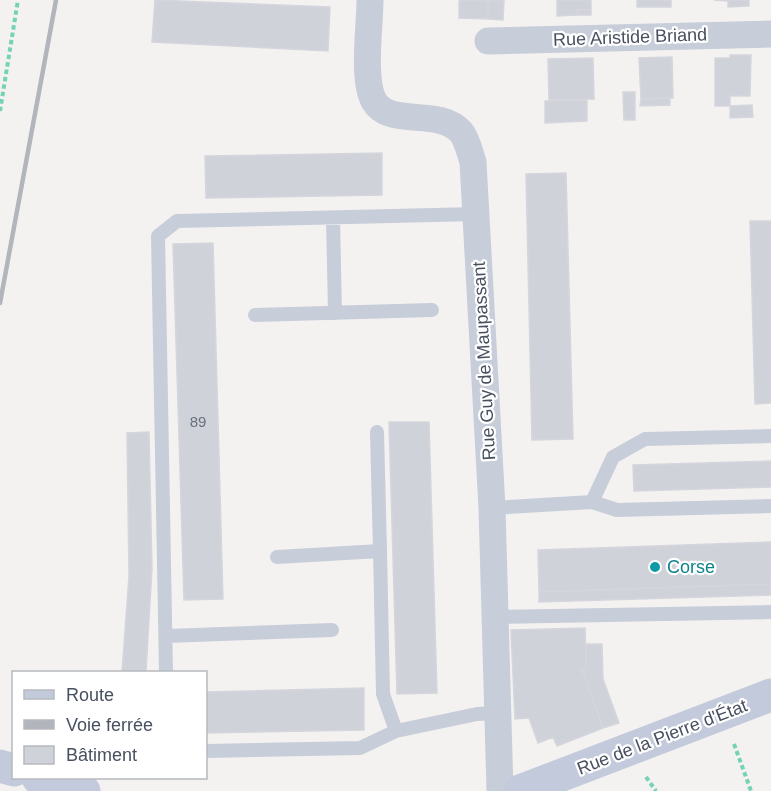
<svg xmlns="http://www.w3.org/2000/svg" width="771" height="791" viewBox="0 0 771 791" font-family="Helvetica,sans-serif">
<style>
.building{fill:#d0d2d9;stroke:#d5d6dd;stroke-width:1.5}
.lines{fill:none;stroke-linecap:round;stroke-linejoin:round}
.path{stroke:#74d3b7;stroke-width:4;stroke-dasharray:4.5 3;stroke-linecap:butt}
.lane{stroke:#c8cdda;stroke-width:14}
.street{stroke:#c8cdda;stroke-width:27}
.secondary{stroke:#c3cadb;stroke-width:33}
.rail{stroke:#b3b5bc;stroke-width:4.5}
.culture-dot{fill:#0f9aa8;stroke:#fff;stroke-width:2}
.labels{text-anchor:middle;stroke-width:4.5;stroke-linejoin:round;paint-order:stroke}
.number-label{font-size:15px;fill:#6a707e}
.street-label{font-size:18px;fill:#485060;stroke:#fff}
.culture-label{font-size:18px;fill:#0d838f;stroke:#fff;text-anchor:start}
</style>
<rect width="100%" height="100%" fill="#f4f2f1"/>
<!-- building -->
<path class="building" d="M155,0L330,7L328,51L152,42Z
M462,0H488V19L459,18V1Z
M488,0H504L503,20L488,19Z
M557,0H591V10H577V15L557,16Z
M637,0H671V7H637Z
M714,0H749V6L728,7V1Z
M577,10H591V15H577Z
M730,55H751L750,96H730V106H715V58H730Z
M672,57L673,98L641,99L639,58Z
M593,58L594,99L549,100L548,59Z
M623,92H635V120H624Z
M670,98V105L640,106L641,99Z
M587,100V121L545,123V101Z
M752,105L753,117L730,118V106Z
M382,153V195L206,198L205,156Z
M566,173L573,439L532,440L526,174Z
M750,221H771V403L755,404Z
M213,243L223,599L184,600L173,244Z
M389,422H429L437,693L397,694Z
M149,432L152,568L146,672H122L129,576L127,433Z
M771,461V487L634,491L633,465Z
M771,542V584L539,592L538,550Z
M771,584V595L539,602V592Z
M585,628L586,667L582,669L603,728L557,746L553,737L538,743L529,718L515,719L511,630Z
M586,644H602L603,679L619,723L603,728L582,669L586,667Z
M364,688V730L206,733V692Z"/>
<g class="lines">
<!-- path -->
<path class="path" d="M0,111L18,0
M734,744L751,791
M646,777L656,791"/>
<!-- lane -->
<path class="lane" d="M333,218L335,313
M255,315L432,310
M377,432L380,551
M592,502L613,457L645,439L771,436
M492,508L592,502L617,510L771,506
M277,557L380,551L383,694L396,731
M495,617L771,612
M167,636L332,630
M166,672L158,236L177,221L476,214
M206,751L360,748L396,731L477,714L498,713"/>
<!-- street -->
<path class="street" d="M370,0C370,25 362,80 374,101C389,128 439,107 461,132C467,139 470,153 473,162L492,508L500,791
M488,41L771,34"/>
<!-- secondary -->
<path class="secondary" d="M0,766L14,770
M38,778L84,791
M520,791L771,695"/>
<!-- rail -->
<path class="rail" d="M0,303L56,0"/>
</g>
<!-- markers -->
<circle class="culture-dot" cx="655" cy="567" r="6"/>
<g class="labels">
<!-- number labels -->
<g class="number-label">
<text x="198" y="427">89</text>
</g>
<!-- street labels -->
<g class="street-label">
<text transform="translate(630 37) rotate(-2)" y="6">Rue Aristide Briand</text>
<text transform="translate(484 361) rotate(-93)" y="6">Rue Guy de Maupassant</text>
<text transform="translate(662 737) rotate(-21)" y="6">Rue de la Pierre d'État</text>
</g>
<!-- culture labels -->
<g class="culture-label">
<text x="667" y="573">Corse</text>
</g>
</g>
<!-- legend -->
<rect x="12" y="671" width="195" height="108" fill="#ffffff" stroke="#b6b9bf" stroke-width="1.5"/>
<rect x="24" y="690" width="30" height="9" fill="#c3cadb" stroke="#b6b9bf" stroke-width="1.5"/>
<text x="66" y="701" font-size="18" fill="#485060">Route</text>
<rect x="24" y="720" width="30" height="9" fill="#b3b5bc" stroke="#b6b9bf" stroke-width="1.5"/>
<text x="66" y="731" font-size="18" fill="#485060">Voie ferrée</text>
<rect x="24" y="746" width="30" height="18" fill="#d0d2d9" stroke="#b6b9bf" stroke-width="1.5"/>
<text x="66" y="761" font-size="18" fill="#485060">Bâtiment</text>
</svg>
